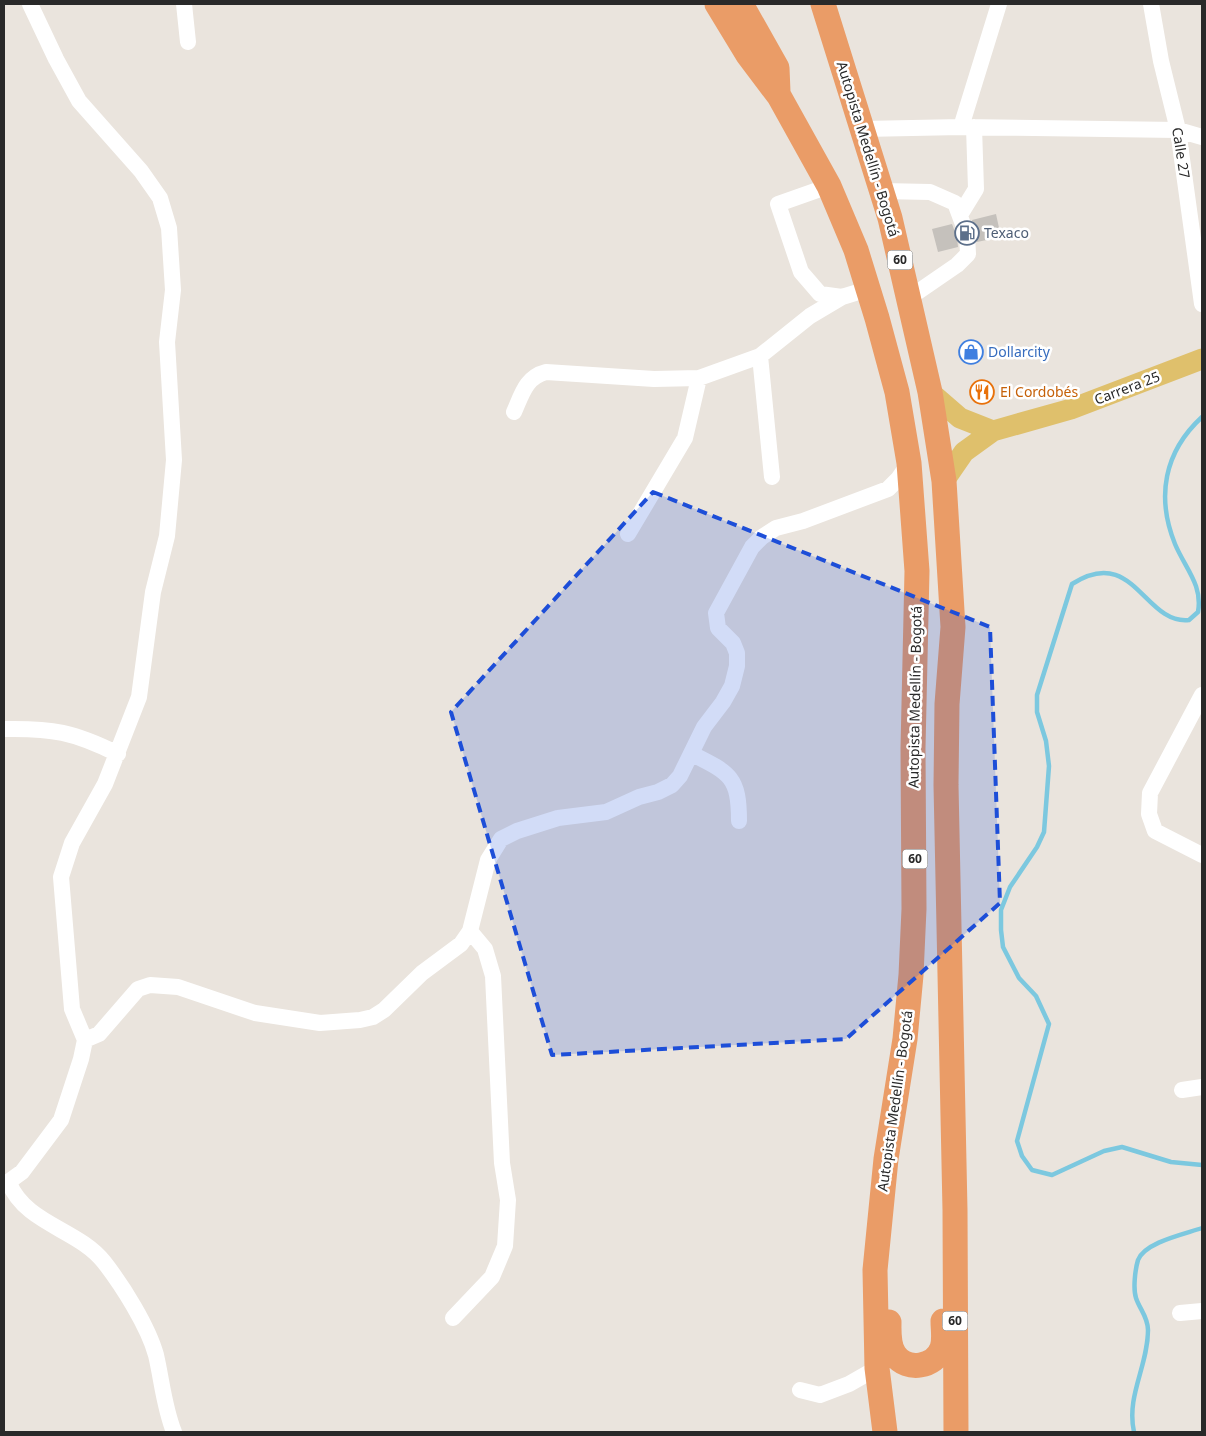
<svg xmlns="http://www.w3.org/2000/svg" width="1206" height="1436" viewBox="0 0 1206 1436" font-family="'Noto Sans',sans-serif">
<style>
.lines{fill:none;stroke-linecap:round;stroke-linejoin:round}
.stream{stroke:#7cc8df;stroke-width:4.5}
.building{fill:#c5c1bc}
.minor{stroke:#fff;stroke-width:16}
.major{stroke:#dfc06c;stroke-width:21}
.highway{stroke:#ea9c67;stroke-width:25}
.marked{fill:#1d4ed8;fill-opacity:0.2;stroke:#1d4ed8;stroke-width:4;stroke-dasharray:10 6;stroke-linejoin:round}
.labels{text-anchor:middle;stroke-width:5;stroke-linejoin:round;paint-order:stroke}
.shield{fill:#fff;stroke:#696969;stroke-width:1}
.shield-label{font-size:12px;font-weight:bold;fill:#292929}
.street-label{font-size:14px;fill:#292929;stroke:#fff}
.service-label{font-size:14px;fill:#4e5e75;stroke:#fff;text-anchor:start}
.shop-label{font-size:14px;fill:#366cbe;stroke:#fff;text-anchor:start}
.food-label{font-size:14px;fill:#c56008;stroke:#fff;text-anchor:start}
</style>
<rect width="100%" height="100%" fill="#eae4dd"/>
<g class="lines">
<!-- stream -->
<path class="stream" d="M1202,417C1164,452 1156,497 1175,544C1185,568 1203,585 1198,612L1189,620C1144,625 1134,544 1072,584L1037,695V712L1046,741L1049,766L1044,832L1037,847L1010,887L1001,910V930L1003,947L1019,978L1036,996L1049,1024L1017,1141L1022,1156L1032,1170L1052,1175L1104,1151L1122,1147L1171,1162L1202,1165
M1134,1432C1126,1396 1148,1366 1148,1330C1148,1317 1140,1310 1136,1298C1133,1289 1135,1270 1138,1260C1145,1242 1185,1234 1202,1228"/>
</g>
<!-- building -->
<path class="building" d="M996,214L1001,237L977,242L972,220Z
M952,224L957,237L958,247L938,252L932,229Z"/>
<g class="lines">
<!-- minor -->
<path class="minor" d="M184,4L188,42
M1151,4L1161,61L1178,130L1202,304
M961,127L999,4
M863,129L961,127L1178,130L1202,137
M829,186L778,204L801,272L820,294L842,297
M882,191L930,192L955,203L967,235L968,254L957,265L909,298
M960,215L976,189L974,127
M760,356L772,477
M514,412C522,394 526,377 546,372L654,379L699,378L760,356L810,316L842,297L868,289
M628,534L685,438L699,378
M1202,695L1150,793L1149,814L1155,831L1202,855
M4,729C52,728 74,732 118,754
M692,754C730,773 739,777 739,821
M85,1040L99,1034L138,989L150,985L178,987L255,1013L320,1023L360,1020L373,1017L384,1010L422,973L461,944L470,931L488,860L501,839L517,831L558,818L606,812L639,797L658,792L672,785L680,776L704,727L723,702L732,686L737,666V653L733,643L718,628L716,613L752,547L762,537L776,528L803,521L888,489L898,479L909,463
M1182,1090L1202,1087
M9,1183C26,1224 78,1229 104,1262C122,1285 148,1326 156,1355C162,1381 164,1407 174,1432
M4,1185L22,1172L61,1120L81,1059L85,1040L72,1009L61,877L72,843L105,784L139,697L153,592L167,536L174,460L167,342L173,290L169,228L160,198L141,171L79,101L56,59L30,4
M1180,1313L1202,1311
M453,1318L492,1277L505,1246L508,1200L502,1163L493,976L485,949L470,931
M800,1390L820,1395L849,1384L877,1368"/>
<!-- major -->
<path class="major" d="M930,392L960,418L993,431
M944,481L964,452L993,431L1071,409L1202,359"/>
<!-- highway -->
<path class="highway" d="M717,4L748,55L779,96L829,186L856,250L877,318L897,392L909,463L917,571L913,748L914,909L911,975L905,1039L886,1159L875,1270L877,1368L885,1432
M741,4L777,68L778,92
M823,4L890,218L930,392L944,481L953,627L947,704L946,785L955,1210L956,1432
M889,1322C889,1333 888,1346 895,1355C907,1372 935,1367 942,1348C945,1340 943,1330 943,1321"/>
</g>
<!-- marked area -->
<path class="marked" d="M653,492L990,627L1000,903L846,1039L552,1055L451,712Z"/>
<!-- icons -->
<defs>
<g id="fuel-ring" transform="scale(1.25)"><circle r="9.5" fill="#fff" stroke="#5c6f8a" stroke-width="1.5"/><path d="M-5.5-6h7V0h2V4h1.3V-2.5L3-4.5l.8-.8L6-3V5H2.5V1h-1V6h-7ZM-4.2-4.7v3.2H.2V-4.7Z" fill="#5c6f8a"/></g>
<g id="shop-ring" transform="scale(1.25)"><circle r="9.5" fill="#fff" stroke="#3f7fe0" stroke-width="1.5"/><path d="M-5-2.5h2.3a2.7 3.5 0 0 1 5.4 0H5L5.5 6h-11ZM-1.5-2.5h3a1.5 2.3 0 0 0-3 0Z" fill="#3f7fe0"/></g>
<g id="restaurant-ring" transform="scale(1.25)"><circle r="9.5" fill="#fff" stroke="#e8710a" stroke-width="1.5"/><path d="M-5-6h1v4h1v-4h1v4h1v-4h1v5L-1.5 .5V6h-2V.5L-5-1ZM5-6V6H3V1.5H1.5Q1.5-4 5-6Z" fill="#e8710a"/></g>
</defs>
<g fill-rule="evenodd">
<use href="#fuel-ring" x="967" y="233"/>
<use href="#shop-ring" x="971" y="352"/>
<use href="#restaurant-ring" x="982" y="392"/>
</g>
<g class="labels">
<!-- shield labels -->
<g class="shield">
<rect x="887.5" y="250.5" width="25" height="19" rx="4"/>
<rect x="902.5" y="849.5" width="25" height="19" rx="4"/>
<rect x="942.5" y="1311.5" width="25" height="19" rx="4"/>
</g>
<g class="shield-label">
<text x="900" y="264">60</text>
<text x="915" y="863">60</text>
<text x="955" y="1325">60</text>
</g>
<!-- street labels -->
<g class="street-label">
<text transform="translate(868 149) rotate(73)" y="5">Autopista Medellín - Bogotá</text>
<text transform="translate(1181 153) rotate(81)" y="5">Calle 27</text>
<text transform="translate(1127 388) rotate(-21)" y="5">Carrera 25</text>
<text transform="translate(915 697) rotate(-89)" y="5">Autopista Medellín - Bogotá</text>
<text transform="translate(895 1101) rotate(-82)" y="5">Autopista Medellín - Bogotá</text>
</g>
<!-- service labels -->
<g class="service-label">
<text x="984" y="238">Texaco</text>
</g>
<!-- shop labels -->
<g class="shop-label">
<text x="988" y="357">Dollarcity</text>
</g>
<!-- food labels -->
<g class="food-label">
<text x="1000" y="397">El Cordobés</text>
</g>
</g>
<!-- border -->
<rect width="1206" height="1436" fill="none" stroke="#292929" stroke-width="10"/>
</svg>
